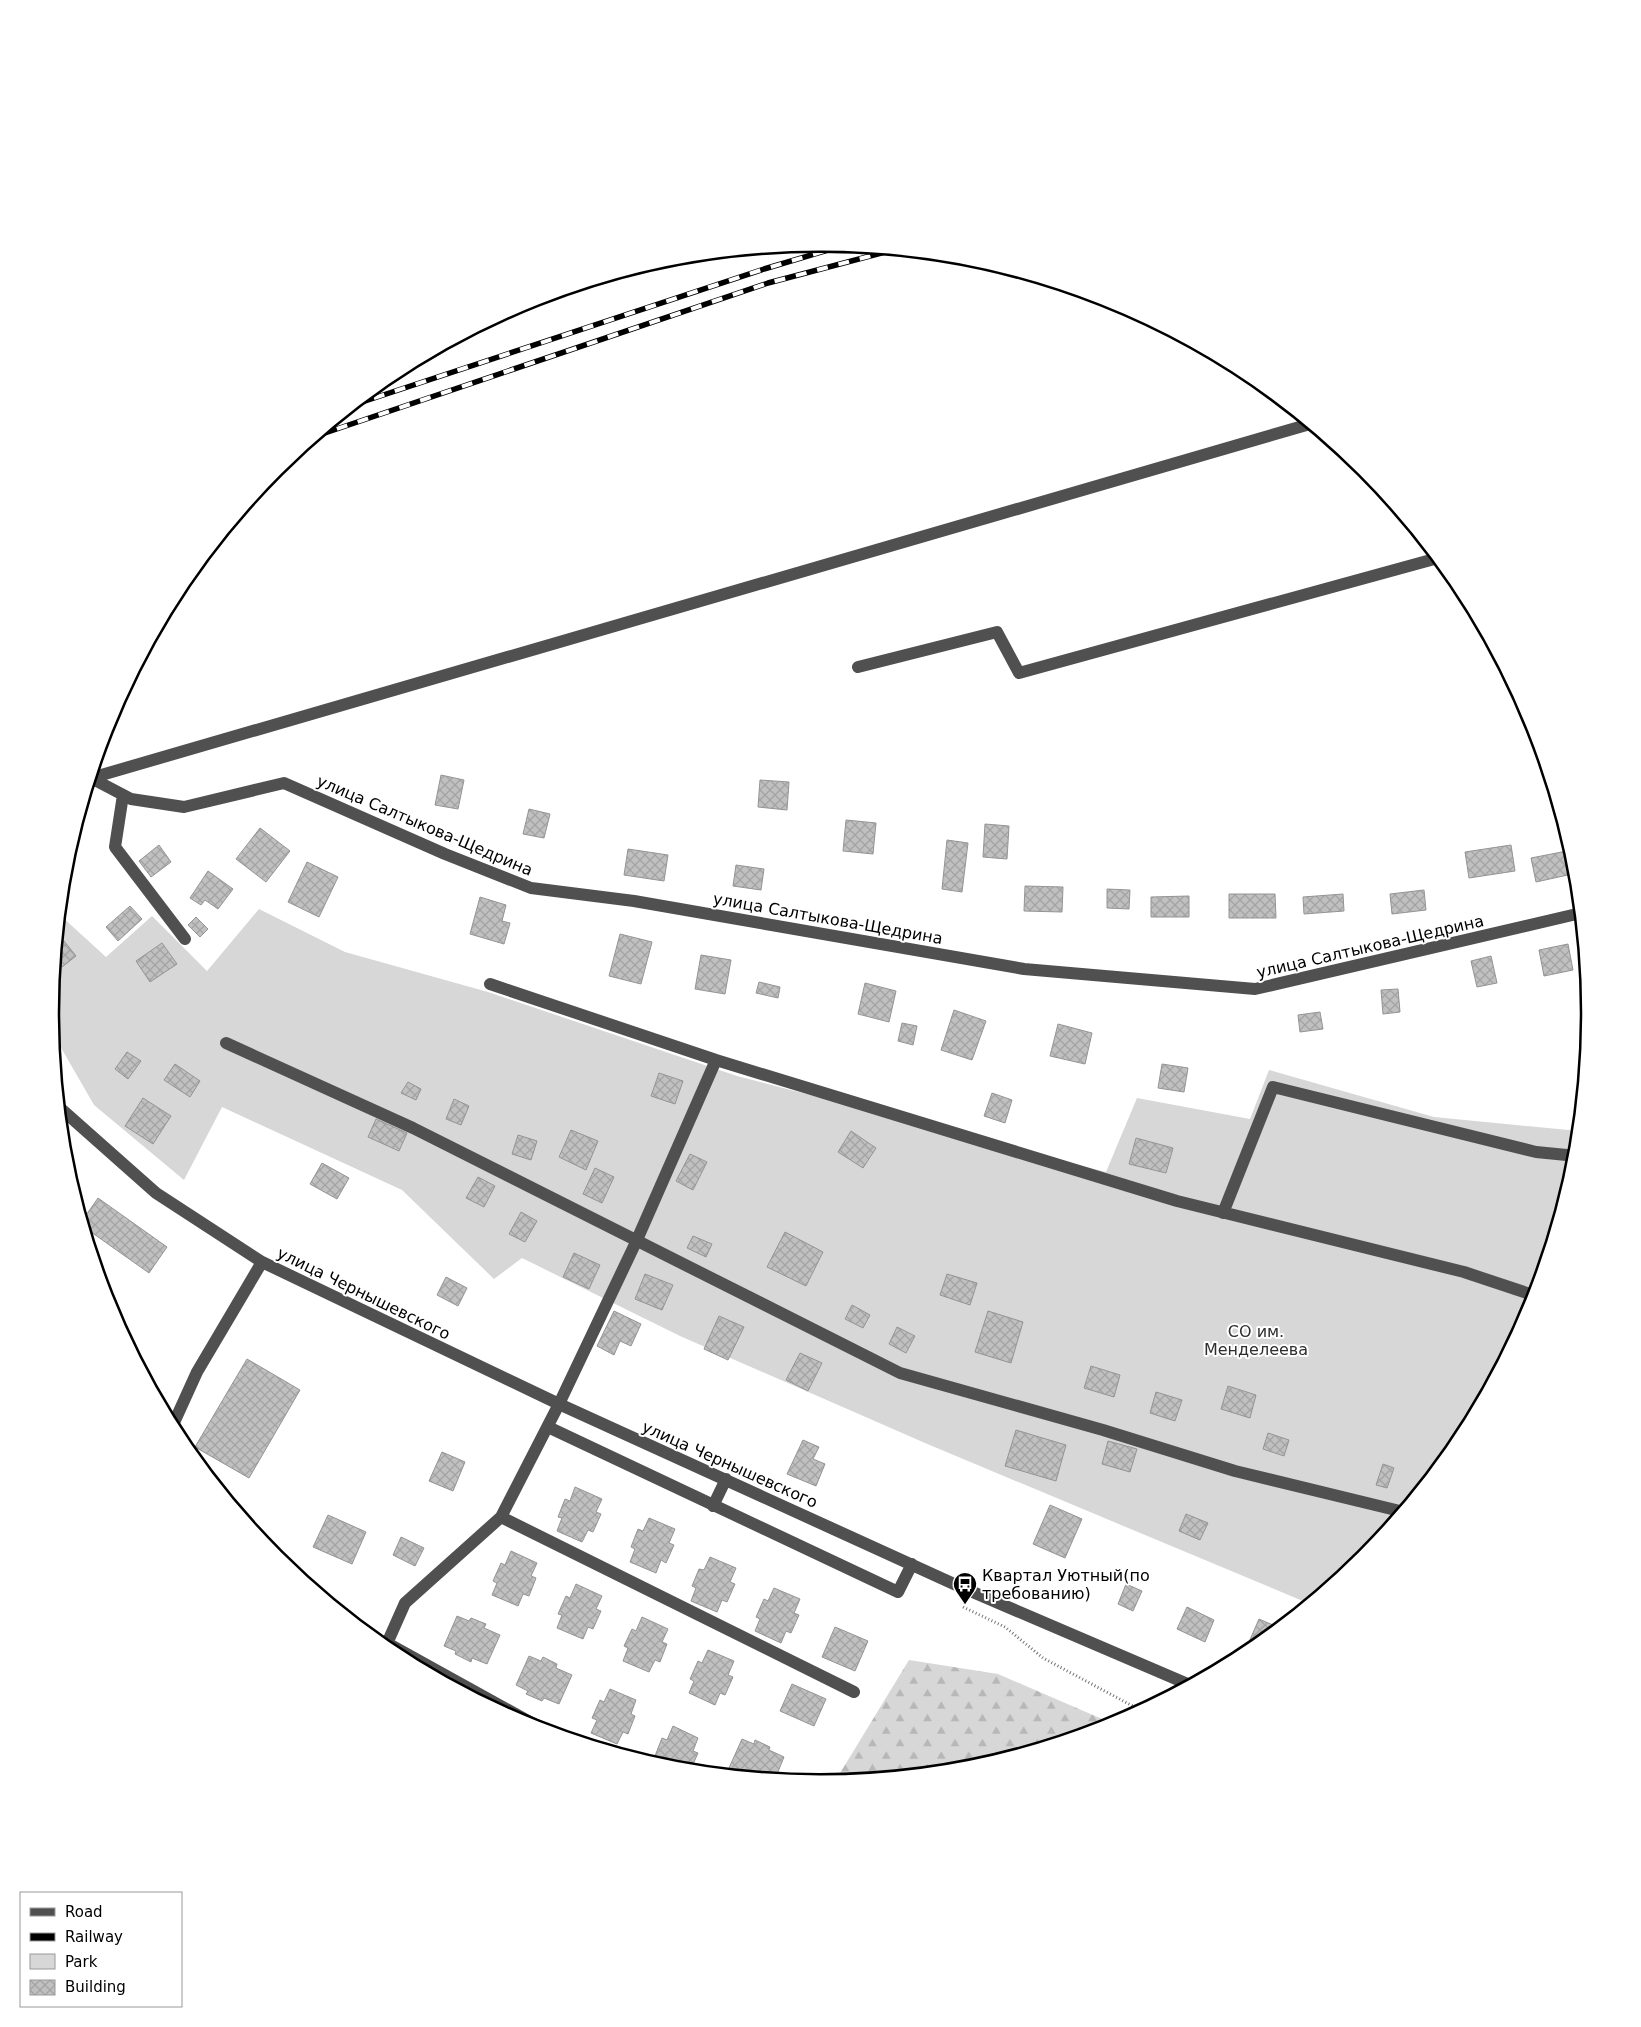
<svg xmlns="http://www.w3.org/2000/svg" width="1641" height="2027" viewBox="0 0 1641 2027" font-family="'DejaVu Sans',sans-serif">
<style>
.green{fill:#d7d7d7}
.forest{fill:url(#forest-firs)}
.building{fill:url(#building-cross-hatch);stroke:#949494}
.lines{fill:none;stroke-linecap:round;stroke-linejoin:round}
.path{stroke:#727272;stroke-width:3;stroke-dasharray:1 2.5;stroke-linecap:butt}
.minor{stroke:#505050;stroke-width:12}
.rail-casing{stroke:#000;stroke-width:5.5}
.rail{stroke:#fff;stroke-width:4;stroke-dasharray:11;stroke-linecap:butt}
.labels{text-anchor:middle;stroke-width:4;stroke-linejoin:round;paint-order:stroke}
.street-label{font-size:16px;fill:#000;stroke:#fff}
.park-label{font-size:16px;fill:#2e2e2e;stroke:#fff}
.poi-label{font-size:16px;fill:#000;stroke:#fff;text-anchor:start}
.rim{fill:none;stroke:#000;stroke-width:2.5}
</style>
<defs>
<pattern id="forest-firs" width="22" height="20" patternUnits="userSpaceOnUse" patternTransform="scale(1.25)"><rect width="22" height="20" fill="#d7d7d7"/><path d="M5 1l3.5 6h-7zM16 11l3.5 6h-7z" fill="#b7b7b7"/></pattern>
<pattern id="building-cross-hatch" width="8" height="8" patternUnits="userSpaceOnUse" patternTransform="scale(1.25)"><rect width="8" height="8" fill="#c0c0c0"/><path d="M0 0l8 8M0 8l8-8" fill="none" stroke="#a3a3a3"/></pattern>
</defs>
<rect width="100%" height="100%" fill="#fff"/>
<!-- green -->
<path class="green" d="M259,909L345,952L488,992L737,1076L1106,1172L1137,1098L1250,1119L1269,1070L1434,1117L1579,1131L1576,1164L1532,1309L1461,1442L1365,1559L1310,1604L925,1443L680,1336L522,1258L494,1279L402,1190L222,1107L184,1180L94,1105L52,1032L50,1013L60,915L106,957L152,916L207,971Z"/>
<!-- forest -->
<path class="forest" d="M909,1660L998,1674L1116,1725L971,1769L834,1783Z"/>
<!-- building -->
<path class="building" d="M441,775L464,780L458,809L435,805Z
M760,780L789,782L787,810L758,807Z
M529,809L550,814L544,838L523,834Z
M846,820L876,823L873,854L843,851Z
M985,824L1009,826L1007,859L983,857Z
M260,828L290,851L266,882L236,859Z
M947,840L968,843L962,892L942,889Z
M159,845L171,862L151,877L139,861Z
M1511,845L1515,871L1469,878L1465,852Z
M628,849L668,855L664,881L624,875Z
M1572,850L1577,873L1536,882L1531,858Z
M307,862L338,877L319,917L288,902Z
M736,865L764,869L761,890L733,886Z
M208,871L233,889L218,909L205,900L201,905L190,898Z
M1025,886L1063,887L1062,912L1024,911Z
M1107,889L1130,890L1129,909L1107,908Z
M1424,890L1426,910L1392,914L1390,894Z
M1229,894H1275L1276,918H1229Z
M1343,894L1344,911L1304,914L1303,897Z
M1189,896V917H1151V897Z
M480,897L506,905L502,921L510,923L504,944L470,934Z
M130,906L142,919L118,941L106,927Z
M196,917L208,929L200,937L188,925Z
M620,934L652,942L641,984L609,976Z
M64,941L76,956L62,967L55,959L57,947Z
M162,943L177,964L150,982L136,961Z
M1568,944L1573,970L1544,976L1539,950Z
M701,955L731,960L725,994L695,989Z
M1491,956L1497,983L1477,987L1471,961Z
M759,982L780,987L778,998L756,993Z
M865,983L896,991L889,1022L858,1014Z
M1398,989L1400,1012L1383,1014L1381,990Z
M954,1010L986,1021L972,1060L941,1050Z
M1320,1012L1323,1029L1300,1032L1298,1015Z
M902,1023L917,1026L913,1045L898,1041Z
M1058,1024L1092,1033L1085,1064L1050,1056Z
M127,1052L141,1061L128,1079L115,1069Z
M175,1064L200,1081L190,1097L164,1080Z
M1162,1064L1188,1068L1184,1092L1158,1088Z
M659,1073L683,1081L675,1104L651,1096Z
M408,1082L421,1089L416,1100L401,1093Z
M992,1093L1012,1100L1005,1123L984,1116Z
M143,1098L171,1116L153,1144L125,1126Z
M454,1099L469,1106L461,1125L446,1119Z
M376,1119L407,1133L399,1151L368,1137Z
M571,1130L598,1141L586,1170L559,1157Z
M851,1131L876,1148L863,1168L838,1152Z
M518,1135L537,1141L531,1160L512,1154Z
M1136,1138L1173,1148L1166,1173L1129,1164Z
M690,1154L707,1162L693,1190L676,1181Z
M322,1163L349,1178L337,1199L310,1184Z
M595,1168L614,1177L602,1203L583,1194Z
M478,1177L495,1186L484,1207L466,1198Z
M98,1198L167,1247L149,1273L84,1227L82,1221Z
M521,1212L537,1221L525,1242L509,1234Z
M785,1232L823,1252L806,1286L767,1267Z
M693,1236L712,1244L706,1257L687,1248Z
M574,1253L600,1265L589,1289L563,1277Z
M645,1274L673,1285L662,1310L635,1299Z
M947,1274L977,1283L970,1305L940,1295Z
M446,1277L467,1288L458,1306L437,1295Z
M852,1305L870,1315L863,1328L845,1319Z
M614,1311L641,1324L631,1346L620,1341L614,1355L597,1346Z
M988,1311L1023,1322L1011,1363L975,1352Z
M719,1316L744,1327L728,1360L704,1349Z
M897,1327L915,1336L906,1353L889,1344Z
M800,1353L822,1363L808,1391L786,1380Z
M247,1359L300,1390L249,1478L195,1447Z
M1091,1366L1120,1375L1114,1397L1084,1388Z
M1228,1386L1256,1395L1250,1418L1221,1409Z
M1156,1392L1182,1400L1175,1421L1150,1413Z
M1016,1430L1066,1445L1056,1481L1005,1466Z
M1268,1433L1289,1440L1284,1456L1263,1449Z
M803,1440L819,1447L813,1459L825,1464L816,1486L787,1474Z
M1108,1441L1137,1449L1130,1472L1102,1464Z
M442,1452L465,1462L453,1491L429,1481Z
M1383,1464L1394,1468L1387,1488L1376,1485Z
M575,1487L602,1499L596,1512L601,1514L593,1532L588,1530L582,1542L557,1531L562,1518L558,1517L565,1499L570,1501Z
M1050,1505L1082,1519L1065,1558L1033,1544Z
M1186,1514L1208,1523L1200,1540L1179,1531Z
M328,1515L366,1532L352,1564L313,1547Z
M649,1518L675,1529L669,1543L674,1545L666,1563L661,1560L656,1573L630,1562L635,1549L631,1547L638,1529L643,1531Z
M401,1537L424,1548L415,1566L393,1555Z
M511,1551L537,1563L531,1576L536,1578L529,1596L523,1594L518,1606L492,1595L497,1583L493,1581L501,1563L505,1565Z
M710,1557L736,1568L730,1582L735,1584L727,1602L722,1600L717,1612L691,1601L696,1588L692,1586L699,1569L704,1570Z
M576,1584L602,1596L596,1609L601,1611L593,1629L588,1627L583,1639L557,1628L562,1615L558,1614L566,1596L570,1598Z
M1126,1584L1142,1591L1133,1611L1118,1604Z
M774,1588L800,1599L794,1613L799,1615L791,1633L786,1631L781,1643L755,1631L760,1619L756,1617L764,1599L768,1601Z
M1187,1607L1214,1620L1205,1642L1177,1629Z
M457,1616L469,1621L471,1618L486,1624L484,1628L500,1635L487,1664L472,1658L471,1662L455,1654L456,1651L444,1646Z
M642,1617L668,1629L662,1642L667,1644L660,1662L655,1660L649,1672L623,1661L628,1648L624,1646L632,1629L636,1631Z
M1259,1619L1280,1628L1242,1658Z
M835,1627L868,1641L855,1671L822,1657Z
M708,1650L734,1661L728,1675L733,1677L725,1695L720,1693L715,1705L689,1693L694,1681L690,1679L698,1661L702,1663Z
M529,1656L541,1661L543,1657L557,1664L556,1668L572,1675L559,1704L544,1698L542,1701L526,1694L528,1691L516,1685Z
M792,1684L826,1699L814,1726L780,1711Z
M610,1689L636,1700L631,1714L635,1716L628,1734L623,1732L617,1744L591,1733L597,1720L592,1718L600,1700L604,1702Z
M673,1726L698,1738L693,1751L698,1753L690,1771L656,1765L659,1758L655,1756L662,1738L667,1740Z
M742,1739L754,1744L755,1740L770,1747L769,1750L784,1757L775,1779L739,1776L740,1773L729,1768Z"/>
<g class="lines">
<!-- path -->
<path class="path" d="M1386,1533L1390,1524
M963,1607L1005,1627L1043,1658L1142,1711"/>
<!-- minor -->
<path class="minor" d="M858,667L997,632L1019,673L1438,558
M91,778L131,799L184,807L284,783L445,854L531,888L634,901L1024,969L1255,989L1581,913
M91,778L1310,424
M123,795L115,847L185,939
M490,984L716,1060L1177,1201L1464,1272L1536,1296
M226,1043L413,1128L900,1373L1103,1430L1235,1471L1404,1512
M59,1107L156,1193L262,1262L559,1404L954,1584L1190,1685
M1223,1213L1273,1087L1536,1152L1577,1156
M172,1427L197,1372L262,1262
M548,1427L898,1592L912,1564
M713,1506L726,1479
M501,1517L854,1692
M387,1643L548,1732
M385,1648L405,1603L501,1517L559,1404L636,1242L716,1060"/>
<!-- rail casing -->
<g class="rail-casing">
<path id="rail" d="M353,405L764,269L845,245
M316,436L768,283L893,250"/>
</g>
<!-- rail -->
<use href="#rail" class="rail"/>
</g>
<!-- icons -->
<defs>
<g id="bus-pin" transform="scale(1.25)"><path d="M0 17L-7.5 6A9.5 9.5 0 1 1 7.5 6Z" fill="#000" stroke="#fff"/><path d="M-5-6H5V4H4V6H2V4H-2V6H-4V4H-5ZM-3.5-4V0h7V-4ZM-3.5 1.2v1.5H-2V1.2ZM2 1.2v1.5H3.5V1.2Z" fill="#fff"/></g>
</defs>
<g fill-rule="evenodd">
<use href="#bus-pin" x="965" y="1584"/>
</g>
<g class="labels">
<!-- street labels -->
<g class="street-label">
<text transform="translate(425 825) rotate(23)" y="6">улица Салтыкова-Щедрина</text>
<text transform="translate(828 918) rotate(10)" y="6">улица Салтыкова-Щедрина</text>
<text transform="translate(1370 946) rotate(-13)" y="6">улица Салтыкова-Щедрина</text>
<text transform="translate(364 1293) rotate(26)" y="6">улица Чернышевского</text>
<text transform="translate(730 1464) rotate(24)" y="6">улица Чернышевского</text>
</g>
<!-- park labels -->
<g class="park-label">
<text x="1256" y="1337">СО им.<tspan x="1256" dy="18">Менделеева</tspan></text>
</g>
<!-- poi labels -->
<g class="poi-label">
<text x="982" y="1581">Квартал Уютный(по<tspan x="982" dy="18">требованию)</tspan></text>
</g>
</g>
<!-- crop -->
<path d="M0 0H1641V2027H0ZM59 1013a761 761 0 1 1 1522 0a761 761 0 1 1-1522 0Z" fill="#fff" fill-rule="evenodd"/>
<path class="rim" d="M59 1013a761 761 0 1 1 1522 0a761 761 0 1 1-1522 0Z"/>
<!-- legend -->
<rect x="20" y="1892" width="162" height="115" fill="#ffffff" stroke="#999999"/>
<rect x="30" y="1908" width="25" height="8" fill="#505050" stroke="#999999"/>
<text x="65" y="1917" font-size="15" fill="#000000">Road</text>
<rect x="30" y="1933" width="25" height="8" fill="#000000" stroke="#999999"/>
<text x="65" y="1942" font-size="15" fill="#000000">Railway</text>
<rect x="30" y="1954" width="25" height="15" fill="#d7d7d7" stroke="#999999"/>
<text x="65" y="1967" font-size="15" fill="#000000">Park</text>
<rect x="30" y="1980" width="25" height="15" fill="url(#building-cross-hatch)" stroke="#999999"/>
<text x="65" y="1992" font-size="15" fill="#000000">Building</text>
</svg>
